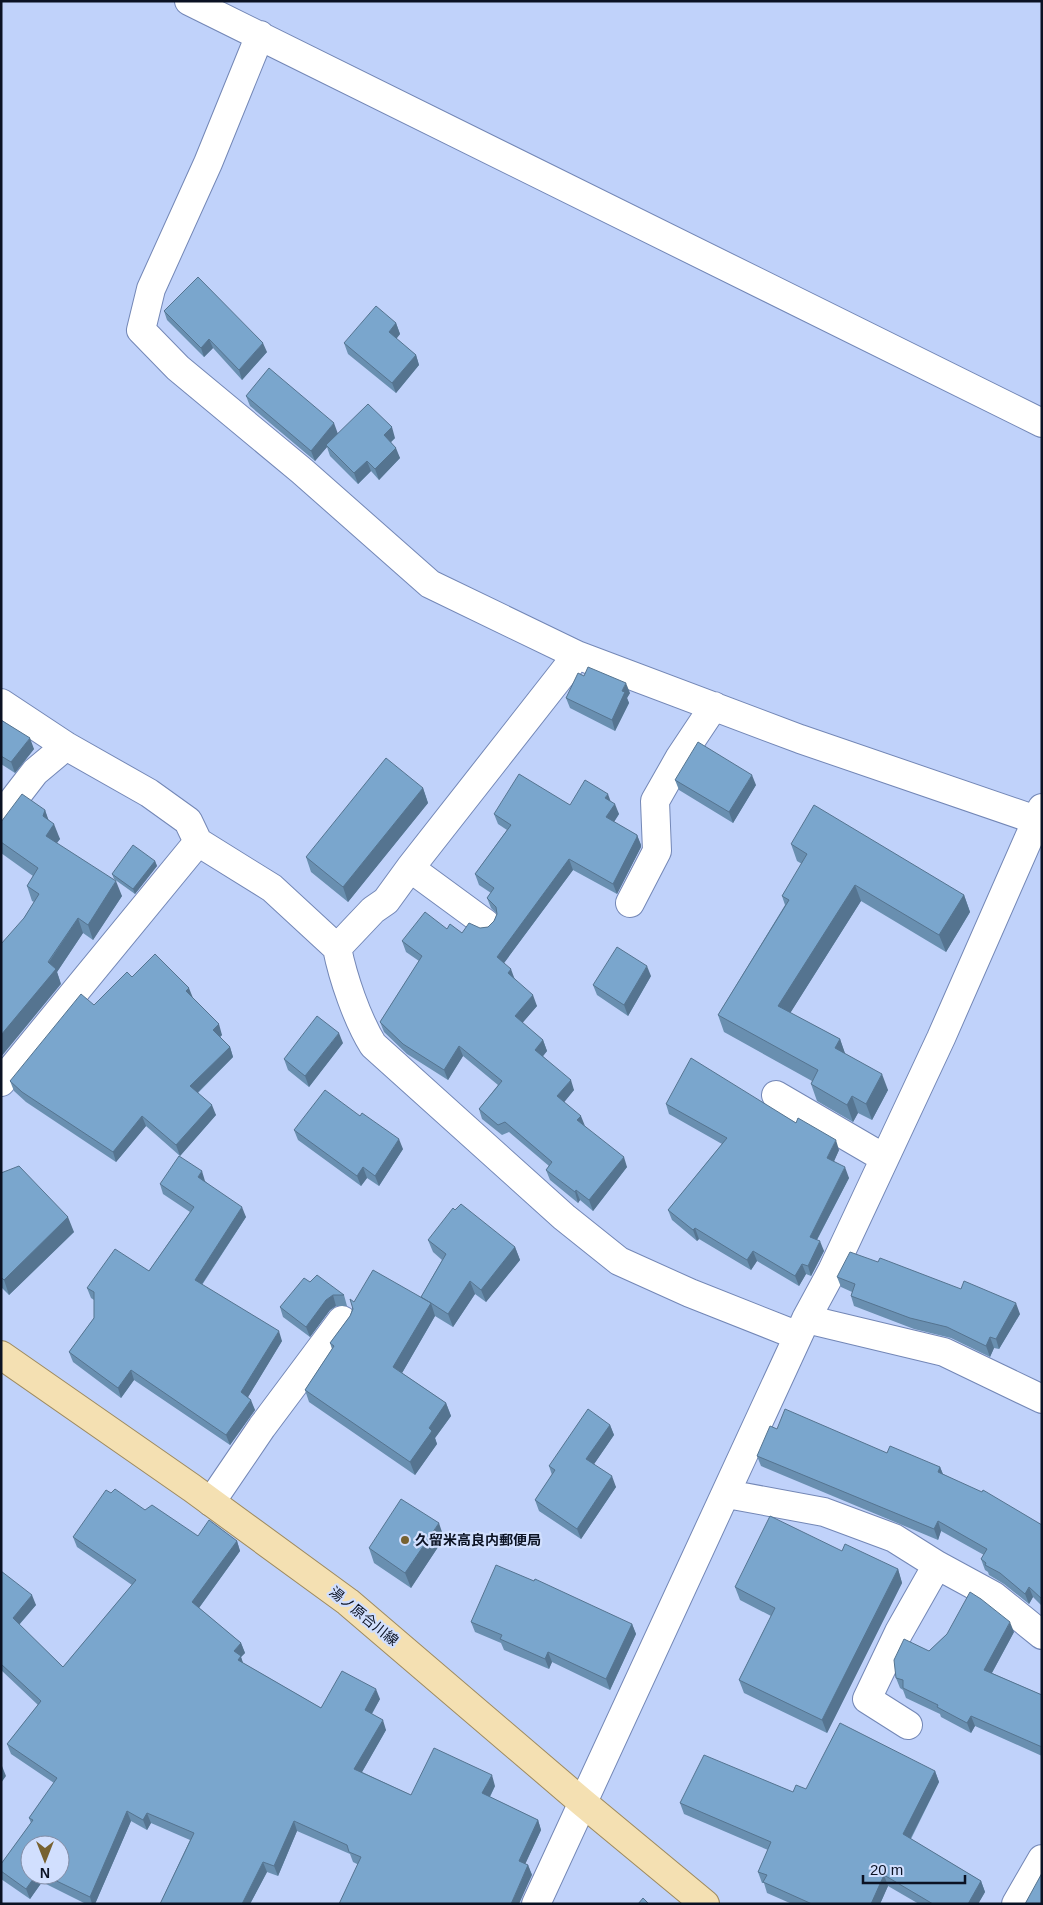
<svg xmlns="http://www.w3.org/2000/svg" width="1043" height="1905" viewBox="0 0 1043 1905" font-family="Arial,'Noto Sans JP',sans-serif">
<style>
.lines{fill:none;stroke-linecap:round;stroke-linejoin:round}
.minor-casing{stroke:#7387b6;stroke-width:30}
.major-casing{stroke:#9d8a5e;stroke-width:30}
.minor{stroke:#fff;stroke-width:28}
.major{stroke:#f4e0b2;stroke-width:28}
.wall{fill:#698fb0;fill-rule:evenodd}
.shaded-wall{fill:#557490}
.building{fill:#7aa6cd;stroke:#557490}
.poi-dot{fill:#776231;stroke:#d1dffe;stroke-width:2}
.labels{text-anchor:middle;stroke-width:4.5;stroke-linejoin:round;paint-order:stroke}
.poi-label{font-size:14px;font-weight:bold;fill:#0b1223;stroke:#d1dffe;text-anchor:start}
.street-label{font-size:14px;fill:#0b1223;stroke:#d1dffe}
</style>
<rect width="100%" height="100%" fill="#c0d2fa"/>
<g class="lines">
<!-- minor casing -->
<g class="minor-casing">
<path id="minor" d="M189,1L1042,423
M260,35L208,163L151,289L141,330L178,368L302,471L430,584L577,655L800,739L1042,822
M1,703L66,746L149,793L188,821L198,842
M1,816L35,772L66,746
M410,868L485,923
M630,903L657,851L655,801L680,757L714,706
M337,948L373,910L386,901L410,868L577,655
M1,1082L198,842L272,888L337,948C343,978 357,1019 373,1045L564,1217L619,1261L690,1293L791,1333
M776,1095L884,1158
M806,1319L944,1352L1042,1399
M727,1494L824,1512L894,1538L937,1565L899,1632L867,1699L908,1725
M211,1502L262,1427L342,1320
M937,1565L994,1596L1042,1635
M536,1904L806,1319L832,1271L941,1038L1042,808
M1016,1904L1042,1859"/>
</g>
<!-- major casing -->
<g class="major-casing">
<path id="major" d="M1,1355L192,1488L348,1602L582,1802L705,1904"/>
</g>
<!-- minor -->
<use href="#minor" class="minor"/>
<!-- major -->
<use href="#major" class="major"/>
</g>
<!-- wall -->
<path class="wall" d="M164,311L267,352L242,380L213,348L204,357L167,320Z
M396,323L400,334L396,339L416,355L419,365L396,393L348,354L344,343Z
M246,396L338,434L395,438L391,442L400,458L379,480L371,471L358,484L330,456L327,447L315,461L250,406Z
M584,676L630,693L627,698L629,703L615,731L570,708L566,698Z
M1,720L34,749L15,773L1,764Z
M675,780L756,785L733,823L679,790Z
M423,788L428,803L348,902L311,872L306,857Z
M611,801L619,814L614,822L637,835L641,845V847L617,894L573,870L504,963L515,979L537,1006L522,1023L543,1040L547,1051L543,1056L574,1090L564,1102L585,1126L627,1167L593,1211L580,1200L578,1203L550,1180L546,1170L549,1166L509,1132L502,1135L482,1119L479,1109L498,1085L463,1056L448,1080L407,1054L384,1032L380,1022L419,961L406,952L402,941L447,929L462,933L488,927L494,921L497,914L491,908L487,898L491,893L479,885L475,874L507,830L498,824L494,814L570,805Z
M45,810L48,820L60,839L57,843L122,896L93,940L83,933L57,972L61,984L24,918L34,902L32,901L27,886L33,876L1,853V822Z
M791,844L964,895L970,912L946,952L861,901L790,1013L840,1039L845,1054L888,1090L872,1120L858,1113L853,1122L817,1101L811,1084L812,1081L724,1032L718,1015L785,905L782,896L802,864L797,861Z
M155,861L157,866L135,894L114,879L112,874Z
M651,976L628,1016L597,995L593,985Z
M132,977L193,998L222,1035L220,1037L230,1047L233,1057L198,1093L216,1115L180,1156L146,1126L116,1162L26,1102L14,1091L10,1081L94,1005Z
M343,1043L309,1087L288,1070L284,1059Z
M666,1104L839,1150L834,1161L849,1178L817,1240L824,1251L811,1276L806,1274L799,1286L757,1261L751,1270L699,1239L697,1241L672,1220L668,1210L722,1144L669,1114Z
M294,1130L403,1149L379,1186L367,1178L361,1186L298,1140Z
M1,1173L74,1232L9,1295L1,1287Z
M205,1181L246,1217L202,1285L282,1341L248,1397L255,1410L230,1445L134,1380L121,1398L73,1362L69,1352L94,1318V1300L91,1298L87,1288L149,1271L190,1212L163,1194L160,1184Z
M428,1240L515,1247L520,1260L486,1302L475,1294L453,1327L435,1316L402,1373L446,1403L451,1416L435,1438L437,1444L415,1475L309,1402L305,1390L332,1349L330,1343L350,1316L354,1302L421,1297L442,1260L433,1252Z
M837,1277L1020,1314L999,1349L994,1348L990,1357L951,1338L914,1329L854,1306L851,1296L852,1292L841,1287Z
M310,1282L344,1295L347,1306H336L330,1310L310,1337L283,1317L280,1307Z
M610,1425L614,1435L594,1464L616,1487L581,1539L539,1511L535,1500L552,1475L549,1466Z
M777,1429L887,1453L940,1467L943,1474L1042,1525V1606L1033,1597L1029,1604L1004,1584L989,1575L988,1572L985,1570L981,1559L984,1555L941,1531L938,1540L761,1466L757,1456Z
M111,1493L198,1536L237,1541L240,1551L199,1608L241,1643L245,1653L241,1657L243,1663L321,1708L380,1699L372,1714L386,1730L362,1772L411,1795L495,1786L490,1797L538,1820L541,1830L525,1864L528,1865L532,1875L357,1864L353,1862L350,1854L297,1831L278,1876L267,1872L250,1904H160L190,1840L151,1823L147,1830L131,1821L95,1904H86L42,1882L30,1899L1,1879V1864L31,1823L29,1818L54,1783L11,1754L7,1744L38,1705L1,1670V1571L36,1605L19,1625L63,1667L132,1585L77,1547L73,1537ZM60,1845V1875H30Z
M444,1538L411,1588L374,1563L369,1548Z
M842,1551L898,1569L902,1583L827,1733L744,1693L739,1680L771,1616L740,1600L735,1587Z
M471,1622L632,1624L636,1634L610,1690L552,1662L549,1669L504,1650L501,1643L475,1632Z
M1014,1632L992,1673L1042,1695V1756L975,1726L971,1733L941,1717L940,1714L906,1698L903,1690L900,1688L896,1678L929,1651L947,1634Z
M935,1771L939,1782L911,1839L981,1881L985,1892L978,1904H919L888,1886L880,1904H792L767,1893L764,1883H762L758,1872L768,1850L684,1814L680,1803L793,1792L806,1789Z"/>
<!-- shaded-wall -->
<path class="shaded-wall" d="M396,323L400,334L393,343L389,332Z
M209,339L213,348L204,357L201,348Z
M263,343L267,352L242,380L239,370Z
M416,355L419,365L396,393L392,383Z
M334,423L338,434L326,445L327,447L315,461L311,451Z
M392,427L395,438L387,446L384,435Z
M396,448L400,458L379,480L375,469Z
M367,461L371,471L358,484L354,473Z
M626,683L630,693L627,698L629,703L615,731L612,720L622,691Z
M30,738L34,749L15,773L11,762Z
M752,775L756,785L733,823L729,812Z
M423,788L428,803L348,902L343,887Z
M608,794L612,805L605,798Z
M615,804L619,814L610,828L606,817Z
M45,810L50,824L43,816Z
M54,824L60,839L51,850L46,836Z
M637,835L641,845V847L617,894L613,884Z
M569,859L573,870L501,967L497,957Z
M155,861L157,866L135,894L133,889Z
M116,881L122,896L93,940L88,925Z
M855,885L861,901L784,1023L778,1006Z
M964,895L970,912L946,952L939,935Z
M78,918L83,933L57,972L61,984L1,1057V1035Z
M647,966L651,976L628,1016L624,1005Z
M511,969L515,980L508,973Z
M189,988L193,998L186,991Z
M533,995L537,1006L519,1027L515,1016Z
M219,1024L222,1035L217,1040L213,1030Z
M339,1033L343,1043L309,1087L305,1076Z
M840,1039L846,1056L835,1048Z
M543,1040L547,1051L539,1061L535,1050Z
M459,1046L463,1056L448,1080L444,1070Z
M230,1047L233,1057L194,1096L190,1086Z
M882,1074L888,1090L872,1120L866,1104Z
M571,1080L574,1090L561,1106L557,1096Z
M852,1096L858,1113L853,1122L847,1105Z
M212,1105L216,1115L180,1156L176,1145Z
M142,1116L146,1126L116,1162L113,1152Z
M581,1116L585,1126L577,1120Z
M399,1139L403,1149L379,1186L375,1176Z
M836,1140L839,1150L831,1168L827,1158Z
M624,1157L627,1167L593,1211L589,1200Z
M363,1167L367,1178L361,1186L357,1176Z
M845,1167L849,1178L813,1247L810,1237Z
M202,1171L205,1181L201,1187L198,1177Z
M576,1190L580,1200L578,1203L575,1192Z
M242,1207L246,1217L198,1290L195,1280Z
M68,1217L74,1232L9,1295L4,1280Z
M695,1228L699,1239L697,1241L693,1230Z
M820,1241L824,1251L811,1276L808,1266Z
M515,1247L520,1260L486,1302L481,1290Z
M753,1251L757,1261L751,1270L747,1260Z
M802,1264L806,1274L799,1286L795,1276Z
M470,1281L475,1294L453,1327L448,1314Z
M333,1295L336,1306L330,1310L310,1337L306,1327L326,1300Z
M431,1303L435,1316L398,1380L393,1367Z
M1016,1303L1020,1314L999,1349L996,1339Z
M279,1331L282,1341L245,1402L241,1392Z
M990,1337L994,1348L990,1357L986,1346Z
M131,1370L134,1380L121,1398L118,1388Z
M251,1400L255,1410L230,1445L226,1435Z
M446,1403L451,1416L435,1438L437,1444L415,1475L410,1462L429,1428Z
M610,1425L614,1435L590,1470L586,1459Z
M940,1467L944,1477L938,1472Z
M612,1476L616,1487L581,1539L577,1529Z
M938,1521L941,1531L938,1540L934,1529Z
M439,1523L444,1538L411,1588L405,1573Z
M237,1541L240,1551L196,1612L192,1602Z
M898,1569L902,1583L827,1733L822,1720Z
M1029,1587L1033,1597L1029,1604L1025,1594Z
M32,1595L36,1605L16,1628L13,1618Z
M1010,1622L1014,1632L988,1680L984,1670Z
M632,1624L636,1634L610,1690L606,1679Z
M241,1643L245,1653L241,1657L244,1666L241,1670L234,1651Z
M548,1652L552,1662L549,1669L545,1659Z
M376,1689L380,1699L368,1720L365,1710Z
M971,1716L975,1726L971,1733L967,1723Z
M383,1720L386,1730L358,1779L354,1769Z
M2,1766L6,1776L1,1783V1768Z
M935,1771L939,1782L907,1845L903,1834Z
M492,1775L495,1786L486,1804L482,1793Z
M127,1811L131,1821L95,1904H92L90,1897Z
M147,1813L151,1823L147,1830L143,1820Z
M538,1820L541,1830L522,1871L519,1861Z
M294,1821L297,1831L278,1876L274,1866Z
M263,1862L267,1872L250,1904H242Z
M528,1865L532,1875L519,1904H511Z
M36,1875H39L42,1882L30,1899L26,1889Z
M884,1875L888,1886L880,1904H871Z
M981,1881L985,1892L978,1904H968Z"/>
<!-- building -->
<path class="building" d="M198,277L263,343L239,370L209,339L201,348L164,311Z
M376,306L396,323L389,332L416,355L392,383L344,343Z
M269,368L334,423L311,451L246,396Z
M368,404L392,427L384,435L396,448L375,469L367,461L354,473L326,445Z
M588,667L626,683L622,691L625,692L612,720L566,698L578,673L584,676Z
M1,720L30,738L11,762L1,756Z
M698,742L752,775L729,812L675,780Z
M386,758L423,788L343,887L306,857Z
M519,774L570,805L585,780L608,794L605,798L615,804L606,817L637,835V837L613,884L569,859L497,957L511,969L508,973L533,995L515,1016L543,1040L535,1050L571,1080L557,1096L581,1116L577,1120L624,1157L589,1200L576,1190L575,1192L546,1170L552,1162L505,1122L498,1125L479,1109L502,1081L459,1046L444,1070L403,1044L380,1022L422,956L402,941L425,912L447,929L450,924L462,933L469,923L480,928L488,927L494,921L497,914L496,907L487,898L494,888L475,874L511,825L494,814Z
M22,794L45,810L43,816L54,824L46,836L116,881L88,925L78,918L48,962L56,969L1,1035V944L24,918L39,894L27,886L38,868L1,842V822Z
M814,805L964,895L939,935L855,885L778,1006L840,1039L835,1048L882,1074L866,1104L852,1096L847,1105L811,1084L818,1070L718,1015L789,900L782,896L807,854L791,844Z
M133,845L155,861L133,889L112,874Z
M617,947L647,966L624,1005L593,985Z
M155,954L189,988L186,991L219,1024L213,1030L230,1047L190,1086L212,1105L176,1145L142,1116L113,1152L22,1092L10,1081L81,994L94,1005L127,972L132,977Z
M317,1016L339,1033L305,1076L284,1059Z
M691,1058L796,1123L798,1118L836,1140L827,1158L845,1167L810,1237L820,1241L808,1266L802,1264L795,1276L753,1251L747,1260L695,1228L693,1230L668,1210L727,1138L666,1104Z
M325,1090L360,1116L362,1113L399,1139L375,1176L363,1167L357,1176L294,1130Z
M179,1156L202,1171L198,1177L242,1207L195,1280L279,1331L241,1392L251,1400L226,1435L131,1370L118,1388L69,1352L94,1318V1292L87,1288L115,1249L149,1271L194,1207L160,1184Z
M19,1166L68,1217L4,1280L1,1277V1173Z
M461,1204L515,1247L481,1290L470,1281L448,1314L431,1303L393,1367L446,1403L429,1428L432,1431L410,1462L305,1390L334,1346L330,1343L350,1316L353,1309L350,1299L354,1302L373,1270L431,1303L421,1297L446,1254L428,1240L453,1208L455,1210Z
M850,1252L878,1262L880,1258L961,1289L964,1281L1016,1303L996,1339L990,1337L986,1346L947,1327L910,1318L851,1296L855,1284L837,1277Z
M317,1275L344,1295H333L326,1300L306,1327L280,1307L304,1278L310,1282Z
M588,1409L610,1425L586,1459L612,1476L577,1529L535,1500L555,1470L549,1466Z
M785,1409L887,1453L890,1446L940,1467L938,1472L982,1492L983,1490L1042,1525V1599L1029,1587L1025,1594L1000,1573L985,1565L986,1563L981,1559L987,1549L938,1521L934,1529L757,1456L770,1426L777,1429Z
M115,1489L145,1510L152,1505L198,1536L209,1520L237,1541L192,1602L241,1643L234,1651L241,1656L238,1660L321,1708L342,1671L376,1689L365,1710L383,1720L354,1769L411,1795L434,1748L492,1775L482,1793L538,1820L519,1861L528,1865L511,1904H339L361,1857L349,1852L347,1845L294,1821L274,1866L263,1862L242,1904H160L194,1833L147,1813L143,1820L127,1811L90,1897L44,1875H60V1845H30V1875H36L26,1889L1,1871V1864L33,1820L29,1818L57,1778L7,1744L41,1701L1,1664V1571L32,1595L13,1618L63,1667L136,1580L73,1537L106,1490L111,1493Z
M401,1499L439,1523L405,1573L369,1548Z
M770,1516L842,1551L845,1544L898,1569L822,1720L739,1680L775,1608L735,1587Z
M496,1565L534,1581L535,1579L632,1624L606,1679L548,1652L545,1659L500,1639L502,1635L471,1622Z
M970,1592L981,1599L1010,1622L984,1670L1042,1695V1747L971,1716L967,1723L937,1707L938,1705L903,1688V1680L896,1678L894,1660L904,1639L929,1651L947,1634Z
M840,1723L935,1771L903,1834L981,1881L968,1904H933L884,1875L871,1904H812L763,1882L767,1875L758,1872L771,1842L680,1803L704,1755L793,1792L796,1785L806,1789Z
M1042,1873V1904H1025Z
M643,1898L649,1904H638Z"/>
<!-- markers -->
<circle class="poi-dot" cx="405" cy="1540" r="5"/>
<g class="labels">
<!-- poi labels -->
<g class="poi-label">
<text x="415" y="1545">久留米高良内郵便局</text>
</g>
<!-- street labels -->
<g class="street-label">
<text transform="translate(364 1616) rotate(39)" y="5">湯ノ原合川線</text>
</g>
</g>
<!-- border -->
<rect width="1043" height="1905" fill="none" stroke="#0b1223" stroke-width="5"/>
<!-- north arrow -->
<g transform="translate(45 1860) rotate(180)"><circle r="24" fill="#d1dffe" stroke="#828da6"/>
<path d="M0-4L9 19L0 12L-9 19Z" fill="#776231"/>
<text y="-8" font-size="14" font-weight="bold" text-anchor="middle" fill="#0b1223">N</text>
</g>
<!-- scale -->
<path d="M863 1875v8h102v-8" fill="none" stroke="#0b1223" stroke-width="2.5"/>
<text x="870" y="1875" font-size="15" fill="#0b1223" stroke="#d1dffe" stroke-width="4" paint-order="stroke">20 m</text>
</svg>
